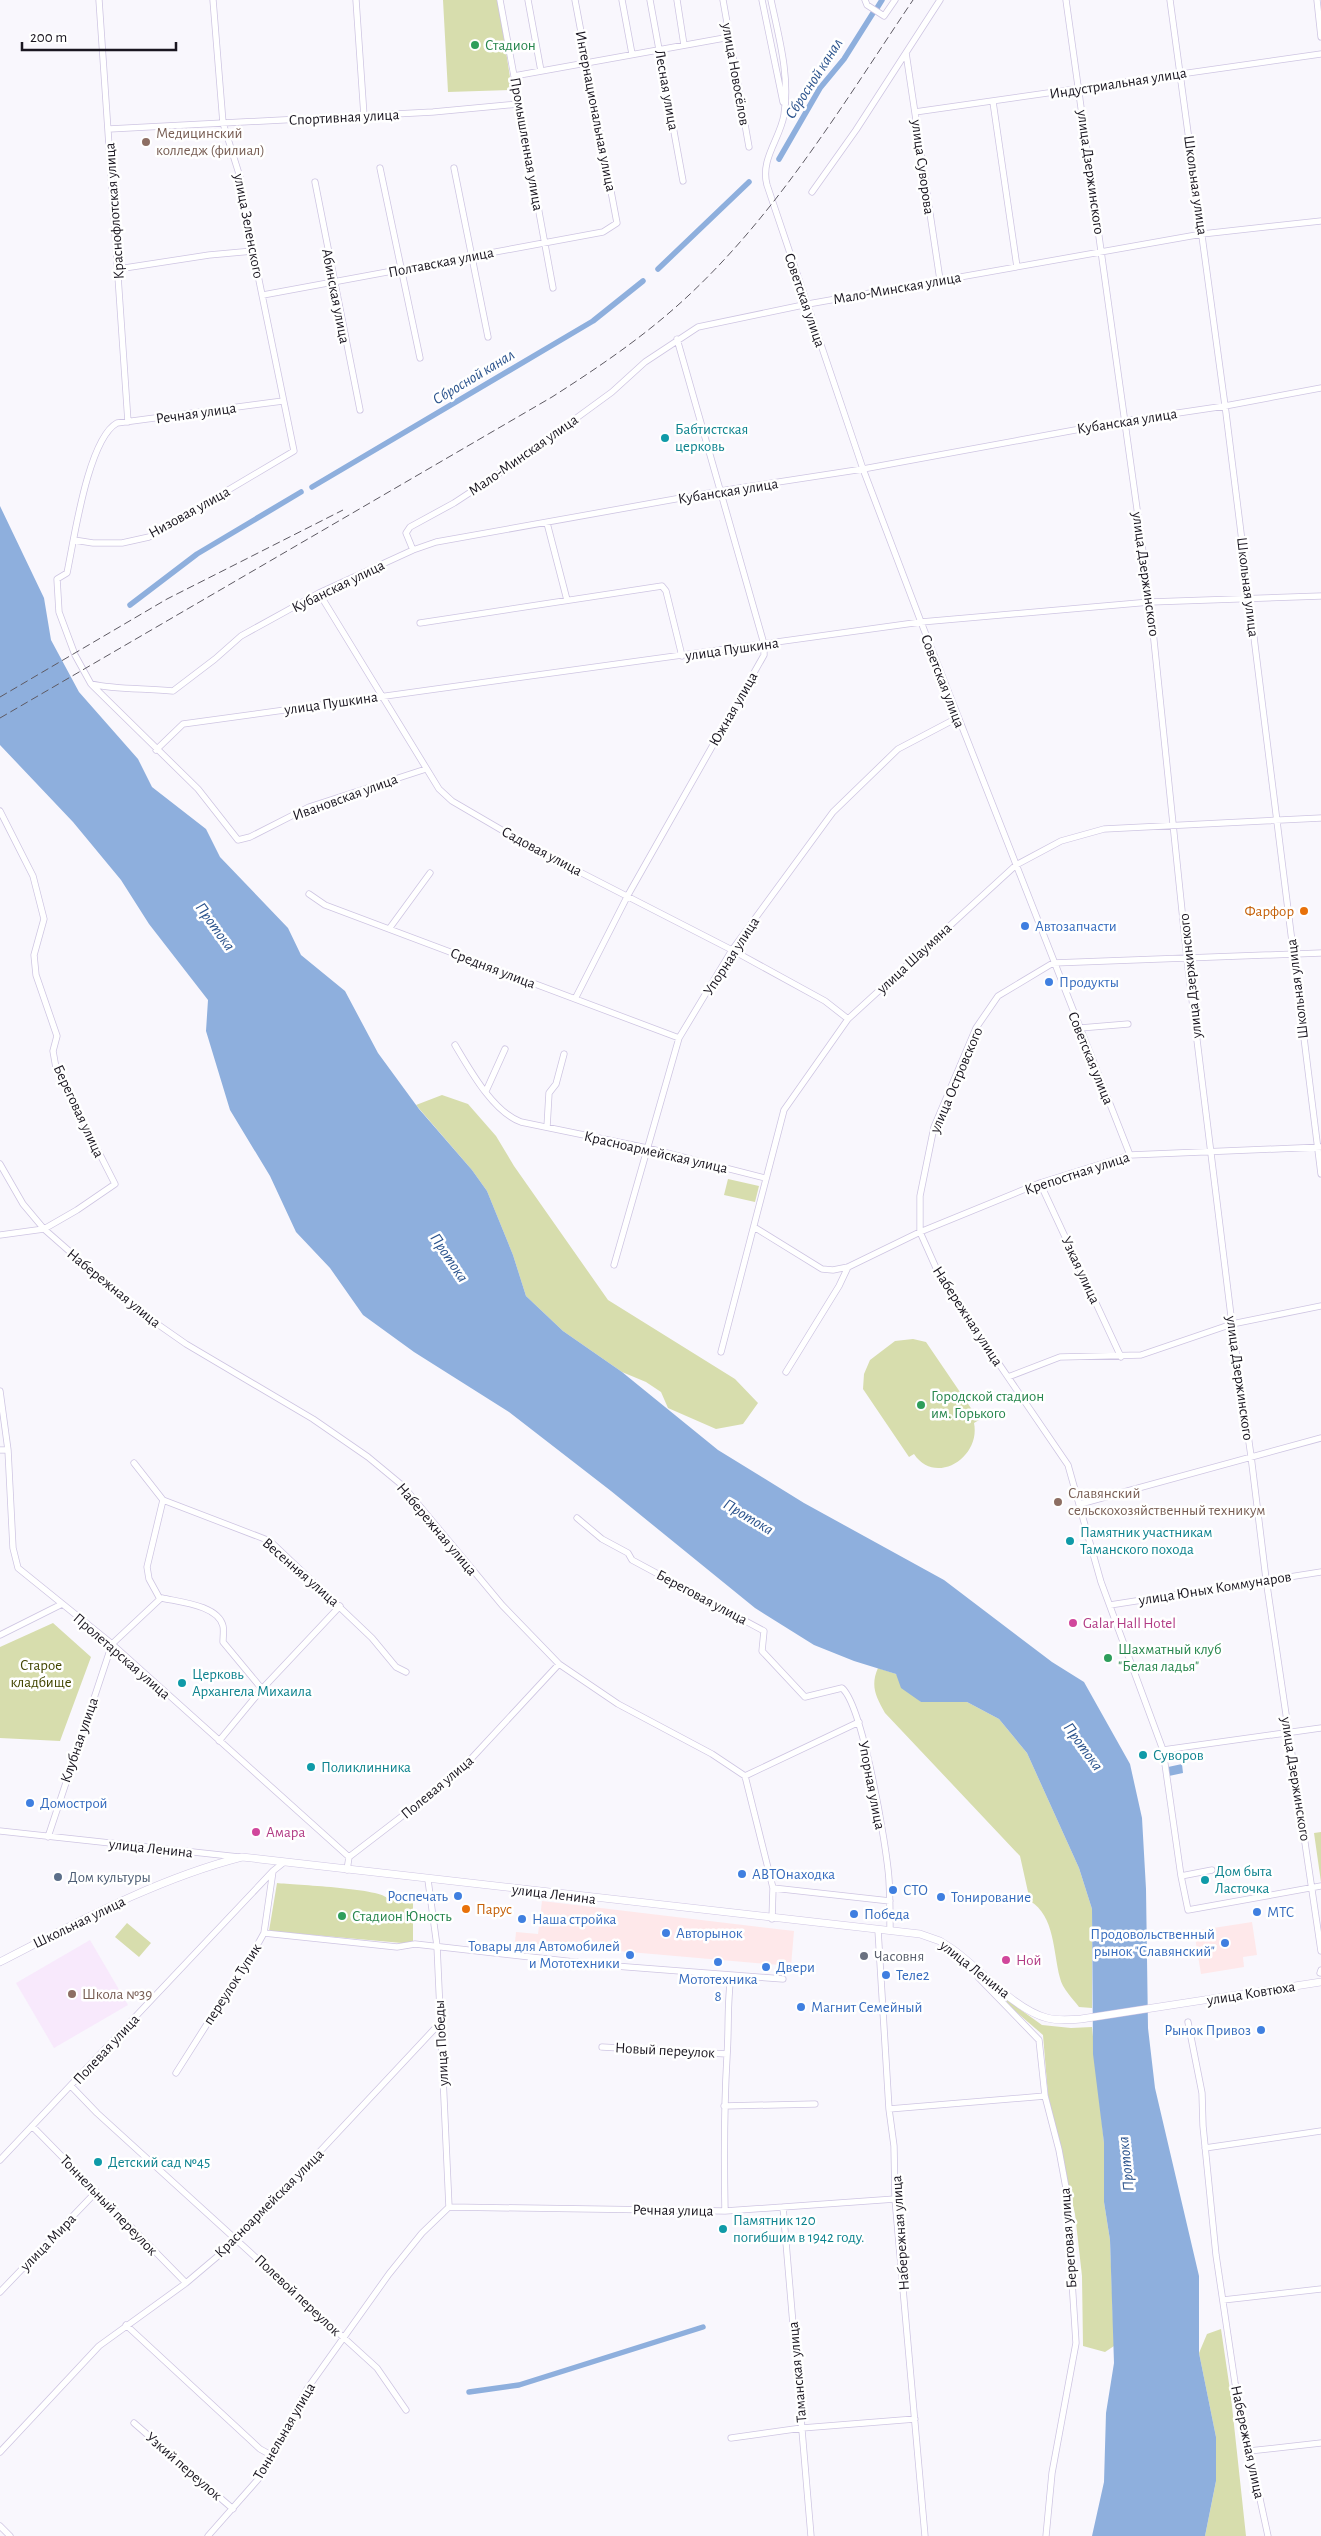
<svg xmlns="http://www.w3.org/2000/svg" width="1321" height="2536" viewBox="0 0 1321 2536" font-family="'Alegreya Sans',sans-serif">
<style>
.commercial{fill:#fee8ea}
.education{fill:#f8e9fc}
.green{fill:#d7ddad}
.water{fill:#8eafdd}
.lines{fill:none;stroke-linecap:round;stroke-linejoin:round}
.canal{stroke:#8eafdd;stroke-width:5.5}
.minor-casing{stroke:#cec5e2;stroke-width:7}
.major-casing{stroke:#cec5e2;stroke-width:8}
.minor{stroke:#fff;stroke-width:5.5}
.major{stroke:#fff;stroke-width:7}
.rail{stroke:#5e5a63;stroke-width:1;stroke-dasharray:8 4;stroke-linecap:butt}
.leisure-dot{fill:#2e9e5b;stroke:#fff;stroke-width:2}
.education-dot{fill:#8d6e63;stroke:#fff;stroke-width:2}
.culture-dot{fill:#0f9aa8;stroke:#fff;stroke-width:2}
.food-dot{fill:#e8710a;stroke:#fff;stroke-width:2}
.shop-dot{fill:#3f7fe0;stroke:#fff;stroke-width:2}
.hotel-dot{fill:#d1479c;stroke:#fff;stroke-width:2}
.service-dot{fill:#5c6f8a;stroke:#fff;stroke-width:2}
.worship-dot{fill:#6b7280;stroke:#fff;stroke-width:2}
.labels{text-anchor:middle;stroke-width:5;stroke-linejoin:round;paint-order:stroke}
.leisure-label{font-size:15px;fill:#27864d;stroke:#fff;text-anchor:start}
.street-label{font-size:15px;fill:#1a1620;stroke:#fff}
.education-label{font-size:15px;fill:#785e54;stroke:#fff;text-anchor:start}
.culture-label{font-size:15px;fill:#0d838f;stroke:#fff;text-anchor:start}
.food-label{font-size:15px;fill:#c56008;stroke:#fff;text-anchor:end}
.shop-label{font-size:15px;fill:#366cbe;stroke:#fff;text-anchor:start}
.hotel-label{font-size:15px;fill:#b23c85;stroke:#fff;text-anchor:start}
.park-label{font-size:15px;fill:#424500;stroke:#fff}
.service-label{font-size:15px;fill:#4e5e75;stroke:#fff;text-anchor:start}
.worship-label{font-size:15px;fill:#5b616d;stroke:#fff;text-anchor:start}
.water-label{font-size:16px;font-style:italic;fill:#2b538d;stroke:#fff}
</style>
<rect width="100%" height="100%" fill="#f9f7fd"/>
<!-- commercial -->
<path class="commercial" d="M542,1901L794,1931L791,1966L515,1942L516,1932L538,1934Z
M1252,1922L1257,1955L1243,1957L1244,1967L1201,1974L1194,1931Z"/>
<!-- education -->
<path class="education" d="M90,1940L128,2005L54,2048L16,1983Z"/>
<!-- green -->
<path class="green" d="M443,0H498L512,90L448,92Z
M442,1095L468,1104L496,1136L514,1166L608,1300L735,1379L758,1403L743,1424L716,1429L668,1408L661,1392L646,1382L622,1372L563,1331L526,1296L513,1255L487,1191L472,1170L416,1105Z
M728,1179L759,1186L755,1202L724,1195Z
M913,1339L926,1342L979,1420L974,1423C981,1458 935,1486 914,1454L909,1457L863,1389L864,1374L870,1360L895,1341Z
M53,1623L91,1657L60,1741L0,1738V1647Z
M878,1668L896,1674L921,1702H967L999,1719L1027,1753L1079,1868L1092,1909V2008L1079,2007C1073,1999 1062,1988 1060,1978C1053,1952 1055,1916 1030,1901L1020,1856L885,1713C876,1697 870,1686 878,1668Z
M1321,1832V1882L1314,1833Z
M277,1883C295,1885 378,1888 387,1898L413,1900V1944L269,1931Z
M127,1923L151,1943L139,1957L115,1937Z
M1007,2000L1042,2025L1071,2028L1092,2027L1104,2143V2202L1110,2240L1114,2346L1105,2352L1083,2346L1082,2276L1075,2214L1048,2095L1043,2035L1006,2003Z
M1221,2329L1231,2397L1246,2536H1205L1216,2481V2437L1199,2353L1207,2334Z"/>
<!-- water -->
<path class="water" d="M0,506L44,598L51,640L79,692L138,759L152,787L206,829L220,857L288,928L301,955L345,991L378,1053L419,1109L472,1170L487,1191L513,1255L526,1296L563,1331L622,1372L718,1450L804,1503L944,1580L1052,1662L1084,1682L1130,1764L1142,1818L1146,1889L1148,2028L1155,2088L1199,2276V2353L1216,2437V2481L1205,2536H1092L1104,2482L1106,2413L1114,2363L1110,2240L1104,2202V2143L1093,2054L1092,1909L1079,1868L1027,1753L999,1719L967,1702H921L901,1688L896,1674L854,1661L814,1645L755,1608L611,1491L509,1412L414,1352L363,1315L330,1268L296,1232L270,1176L230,1110L206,1031L208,1000L149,924L121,880L73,822L0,745Z
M1182,1764L1183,1773L1169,1776L1168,1767Z"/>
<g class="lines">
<!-- canal -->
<path class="canal" d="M877,8L882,0
M779,159L820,88L844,59L873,13
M658,269L749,182
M312,487L593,321L643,281
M130,605L197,554L301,492
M469,2392L519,2385L703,2327"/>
<!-- minor casing -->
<g class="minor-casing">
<path id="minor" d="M99,0L128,422
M356,0L364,116
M500,0L553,288
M528,0L541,71
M622,0L632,54
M650,0L683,181
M677,0L684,45
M723,0L749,147
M762,0L783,102
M771,0C779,38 790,76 784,115C780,139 760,159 767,185L863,469L921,622L1130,1155
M865,0L867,5L884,16L895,0
M1066,0L1150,602L1187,959L1232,1324L1251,1456L1266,1579L1321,1951
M1170,0L1226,413L1321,1174
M1317,0L1321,37
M906,53L940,280
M514,76L730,37
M993,102L1017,267
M915,112L1321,54
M109,129L433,112L519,104
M380,168L420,358
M454,168L488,337
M315,182L360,410
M812,192L856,130L940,0
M118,269L209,255L253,251
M263,295L603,232L617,223L575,0
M283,401L117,423C88,439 74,540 67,573L57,579L59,612L75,655L91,684C118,690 145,688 173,691L215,659L241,636L319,593L413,550L436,542L720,491L863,469L1124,421L1225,406L1321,388
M547,523L567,600
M74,540L93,543H122L149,537L294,451L253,251L240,177L223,123L213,0
M413,550L406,533L410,527L454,503L515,463L612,392L645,362L698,327L808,304L1202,234L1321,221
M319,593L439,789L452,801L529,846L732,950L825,1001L848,1019
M420,623L662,586L666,591L682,656
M92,685L198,789L238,840L250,837L309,807L426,769
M156,750L183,724L921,622L1150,602L1321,596
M0,811L33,876L44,919L34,955L36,975L57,1036L53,1051L56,1068L115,1184L77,1210L44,1229L0,1235
M309,894L325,905L679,1038
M389,929L430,873
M575,999L628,895L764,655V644L677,339
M1080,1028L1128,1024
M455,1045C470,1070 493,1112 521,1122L647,1148L765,1178
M486,1091L505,1049
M547,1127L549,1093L556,1084L564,1054
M0,1164L23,1204L44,1229L133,1307L186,1344L313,1419L368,1457L403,1486L502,1605L559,1664L618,1704L712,1754L745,1776L773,1888L772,1919
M1040,1183L1121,1357
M754,1227L822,1269L833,1270L848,1267L920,1232L1040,1183L1130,1155L1321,1147
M614,1265L679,1038L732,950L833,812L898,749L957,718
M721,1352L784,1110L848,1019L1016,865L1061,841L1104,829L1321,818
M786,1372L839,1286L848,1267
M1008,1377L1060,1357L1141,1355L1232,1324L1321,1306
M0,1391L8,1450L13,1548L18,1568L112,1644L349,1857L347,1870
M0,1450H8
M134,1463L163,1500L270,1541L372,1638L396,1667L406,1672
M1080,1504L1321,1438
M577,1518L602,1539L628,1553L632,1560L764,1631L762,1651L805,1697L842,1688C863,1706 887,1848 889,1880C890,1897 890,1914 890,1930
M160,1599L162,1598C179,1602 218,1605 223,1626C224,1630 223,1637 223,1642L262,1689
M1110,1605L1321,1572
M0,1635L62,1604
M219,1741L262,1689L340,1606
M1163,1750L1321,1728
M745,1776L859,1722
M0,1831L239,1857
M48,1837L112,1644L160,1599L149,1579L147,1567L163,1500
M349,1857L457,1774L559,1664
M1212,1870L1181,1876L1188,1910L1321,1886
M1181,1876L1163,1750L1101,1582L1068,1465L941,1279L920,1232V1196L934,1127L976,1028L998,996L1053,963L1321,953
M428,1880L437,1946L449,2207
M773,1888L890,1901
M878,1930L889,2109L894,2146L895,2199L925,2536
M264,1933L397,1947L415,1944L602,1965L783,1979
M975,1967L978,1977L1039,2040L1045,2096L1059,2150L1066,2188L1076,2343L1052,2473L1046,2536
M1320,1973L1321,1970
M1188,2022L1202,2093L1203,2126L1216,2255L1235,2383L1268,2536
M602,2047L727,2054
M176,2073L259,1942L264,1933L273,1871L283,1863
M71,2086L97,2113L377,2368L406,2410
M724,2106L815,2104
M889,2109L1045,2096
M32,2126L186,2283
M1205,2148L1321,2131
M0,2160L273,1871
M449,2207L725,2211L895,2199
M783,2207L811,2536
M725,2211C724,2159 724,2108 727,2056C729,2029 727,2003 731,1975
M0,2292L96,2192
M1223,2300L1321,2289
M126,2325L260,2449L271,2455
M134,2423L233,2509
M731,2438L802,2428L915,2419
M1249,2451L1321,2443
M0,2452L99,2346L186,2283L238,2239L440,2023
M0,2526L10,2536
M208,2536L261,2476L307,2389L389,2274L422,2233L449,2207"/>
</g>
<!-- major casing -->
<g class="major-casing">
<path id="major" d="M0,1962C78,1922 156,1879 242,1857L920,1934L940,1941L951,1948C980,1968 1013,2009 1047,2018C1058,2021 1070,2020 1081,2019L1321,1982"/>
</g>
<!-- minor -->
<use href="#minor" class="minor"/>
<!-- major -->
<use href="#major" class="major"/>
<!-- rail -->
<path class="rail" d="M0,697L167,599L343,510
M0,718L552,397C588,374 624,350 657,323C764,236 837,113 913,0"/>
</g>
<!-- markers -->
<g class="leisure-dot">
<circle cx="475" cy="45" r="5"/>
<circle cx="921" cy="1405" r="5"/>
<circle cx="1108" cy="1658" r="5"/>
<circle cx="342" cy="1916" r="5"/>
</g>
<g class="education-dot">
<circle cx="146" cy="142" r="5"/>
<circle cx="1058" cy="1502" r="5"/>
<circle cx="72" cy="1994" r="5"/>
</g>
<g class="culture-dot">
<circle cx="665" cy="438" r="5"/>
<circle cx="1070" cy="1541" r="5"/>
<circle cx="182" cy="1683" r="5"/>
<circle cx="1143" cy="1755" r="5"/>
<circle cx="311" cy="1767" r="5"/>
<circle cx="1205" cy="1880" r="5"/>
<circle cx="98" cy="2162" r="5"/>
<circle cx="723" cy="2229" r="5"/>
</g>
<g class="food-dot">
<circle cx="1304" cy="911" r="5"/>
<circle cx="466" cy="1909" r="5"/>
</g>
<g class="shop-dot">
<circle cx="1025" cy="926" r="5"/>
<circle cx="1049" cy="982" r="5"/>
<circle cx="30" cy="1803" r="5"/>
<circle cx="742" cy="1874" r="5"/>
<circle cx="893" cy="1890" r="5"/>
<circle cx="458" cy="1896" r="5"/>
<circle cx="941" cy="1897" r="5"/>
<circle cx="1257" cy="1912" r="5"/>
<circle cx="854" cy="1914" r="5"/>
<circle cx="522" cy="1919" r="5"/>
<circle cx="666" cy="1933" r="5"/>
<circle cx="1225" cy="1943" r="5"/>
<circle cx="630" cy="1955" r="5"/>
<circle cx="718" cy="1962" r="5"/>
<circle cx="766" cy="1967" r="5"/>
<circle cx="886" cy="1975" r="5"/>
<circle cx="801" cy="2007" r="5"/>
<circle cx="1261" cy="2030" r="5"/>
</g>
<g class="hotel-dot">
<circle cx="1073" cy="1623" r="5"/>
<circle cx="256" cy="1832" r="5"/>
<circle cx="1006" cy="1960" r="5"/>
</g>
<circle class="service-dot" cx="58" cy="1877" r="5"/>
<circle class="worship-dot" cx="864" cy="1956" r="5"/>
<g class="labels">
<!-- leisure labels -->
<g class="leisure-label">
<text x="485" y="50">Стадион</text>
<text x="931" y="1401">Городской cтадион<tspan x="931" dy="17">им. Горького</tspan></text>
<text x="1118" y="1654">Шахматный клуб<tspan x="1118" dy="17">"Белая ладья"</tspan></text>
<text x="352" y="1921">Стадион Юность</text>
</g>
<!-- street labels -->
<g class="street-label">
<text transform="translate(736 74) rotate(80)" y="5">улица Новосёлов</text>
<text transform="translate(1118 83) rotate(-9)" y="5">Индустриальная улица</text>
<text transform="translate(667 90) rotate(80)" y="5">Лесная улица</text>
<text transform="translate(596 111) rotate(79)" y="5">Интернациональная улица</text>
<text transform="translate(344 117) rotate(-3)" y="5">Спортивная улица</text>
<text transform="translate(527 144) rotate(80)" y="5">Промышленная улица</text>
<text transform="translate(923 167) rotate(82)" y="5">улица Суворова</text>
<text transform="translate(1091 172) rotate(82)" y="5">улица Дзержинского</text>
<text transform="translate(1196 185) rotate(82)" y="5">Школьная улица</text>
<text transform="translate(114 211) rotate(-94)" y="5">Краснофлотская улица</text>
<text transform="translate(249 226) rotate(79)" y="5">улица Зеленского</text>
<text transform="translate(441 262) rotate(-11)" y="5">Полтавская улица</text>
<text transform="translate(897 288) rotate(-10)" y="5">Мало-Минская улица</text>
<text transform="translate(336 296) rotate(79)" y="5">Абинская улица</text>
<text transform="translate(805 300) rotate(71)" y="5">Советская улица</text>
<text transform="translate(196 413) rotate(-8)" y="5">Речная улица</text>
<text transform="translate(1127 421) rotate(-9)" y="5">Кубанская улица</text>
<text transform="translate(523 455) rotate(-35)" y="5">Мало-Минская улица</text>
<text transform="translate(728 491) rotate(-9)" y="5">Кубанская улица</text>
<text transform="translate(189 512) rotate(-29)" y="5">Низовая улица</text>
<text transform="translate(1146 574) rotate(82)" y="5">улица Дзержинского</text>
<text transform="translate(338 586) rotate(-26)" y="5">Кубанская улица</text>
<text transform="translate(1248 587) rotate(83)" y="5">Школьная улица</text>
<text transform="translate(732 649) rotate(-8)" y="5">улица Пушкина</text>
<text transform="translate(943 681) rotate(69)" y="5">Советская улица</text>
<text transform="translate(331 703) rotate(-8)" y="5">улица Пушкина</text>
<text transform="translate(733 709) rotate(-60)" y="5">Южная улица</text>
<text transform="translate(345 797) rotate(-20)" y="5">Ивановская улица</text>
<text transform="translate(542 851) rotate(28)" y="5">Садовая улица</text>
<text transform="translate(731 956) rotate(-57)" y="5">Упорная улица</text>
<text transform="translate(914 958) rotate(-43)" y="5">улица Шаумяна</text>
<text transform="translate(493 968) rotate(21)" y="5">Средняя улица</text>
<text transform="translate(1190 976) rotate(-96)" y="5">улица Дзержинского</text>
<text transform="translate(1297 989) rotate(-97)" y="5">Школьная улица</text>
<text transform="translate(1091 1058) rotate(68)" y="5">Советская улица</text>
<text transform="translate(956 1080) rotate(-67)" y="5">улица Островского</text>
<text transform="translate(79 1111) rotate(65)" y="5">Береговая улица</text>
<text transform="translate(656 1152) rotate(13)" y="5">Красноармейская улица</text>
<text transform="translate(1077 1173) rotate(-18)" y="5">Крепостная улица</text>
<text transform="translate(1081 1270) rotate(65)" y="5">Узкая улица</text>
<text transform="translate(114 1288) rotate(39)" y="5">Набережная улица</text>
<text transform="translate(968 1316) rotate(57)" y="5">Набережная улица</text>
<text transform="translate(1240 1378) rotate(82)" y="5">улица Дзержинского</text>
<text transform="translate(437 1529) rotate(50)" y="5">Набережная улица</text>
<text transform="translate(301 1572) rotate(41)" y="5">Весенняя улица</text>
<text transform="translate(1215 1588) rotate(-9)" y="5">улица Юных Коммунаров</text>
<text transform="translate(702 1597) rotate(28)" y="5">Береговая улица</text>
<text transform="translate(122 1656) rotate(41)" y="5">Пролетарская улица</text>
<text transform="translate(79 1740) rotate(-71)" y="5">Клубная улица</text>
<text transform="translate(1296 1779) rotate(81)" y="5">улица Дзержинского</text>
<text transform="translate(872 1785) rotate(79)" y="5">Упорная улица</text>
<text transform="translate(437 1787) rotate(-40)" y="5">Полевая улица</text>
<text transform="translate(151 1848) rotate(6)" y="5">улица Ленина</text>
<text transform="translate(554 1894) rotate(7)" y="5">улица Ленина</text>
<text transform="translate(79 1922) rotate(-26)" y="5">Школьная улица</text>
<text transform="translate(975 1969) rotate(38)" y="5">улица Ленина</text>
<text transform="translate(232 1984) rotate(-57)" y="5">переулок Тупик</text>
<text transform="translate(1251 1993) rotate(-9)" y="5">улица Ковтюха</text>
<text transform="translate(441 2043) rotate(-93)" y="5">улица Победы</text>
<text transform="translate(106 2049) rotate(-47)" y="5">Полевая улица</text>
<text transform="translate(665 2050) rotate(3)" y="5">Новый переулок</text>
<text transform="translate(269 2203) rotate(-45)" y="5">Красноармейская улица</text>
<text transform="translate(109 2205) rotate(46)" y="5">Тоннельный переулок</text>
<text transform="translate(673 2210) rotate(1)" y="5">Речная улица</text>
<text transform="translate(900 2233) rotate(-94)" y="5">Набережная улица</text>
<text transform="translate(1068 2238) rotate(-94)" y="5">Береговая улица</text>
<text transform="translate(48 2242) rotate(-46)" y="5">улица Мира</text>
<text transform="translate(298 2295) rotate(43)" y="5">Полевой переулок</text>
<text transform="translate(797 2372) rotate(-95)" y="5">Таманская улица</text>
<text transform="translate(284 2431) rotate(-60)" y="5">Тоннельная улица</text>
<text transform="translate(1248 2442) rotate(78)" y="5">Набережная улица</text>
<text transform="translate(184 2466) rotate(41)" y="5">Узкий переулок</text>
</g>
<!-- education labels -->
<g class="education-label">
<text x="156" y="138">Медицинский<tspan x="156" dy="17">колледж (филиал)</tspan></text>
<text x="1068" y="1498">Славянский<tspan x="1068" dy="17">сельскохозяйственный техникум</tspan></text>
<text x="82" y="1999">Школа №39</text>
</g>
<!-- culture labels -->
<g class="culture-label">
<text x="675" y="434">Бабтистская<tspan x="675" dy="17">церковь</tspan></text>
<text x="1080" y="1537">Памятник участникам<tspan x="1080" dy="17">Таманского похода</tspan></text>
<text x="192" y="1679">Церковь<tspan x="192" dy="17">Архангела Михаила</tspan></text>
<text x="1153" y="1760">Суворов</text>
<text x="321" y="1772">Поликлинника</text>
<text x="1215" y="1876">Дом быта<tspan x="1215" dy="17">Ласточка</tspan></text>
<text x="108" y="2167">Детский сад №45</text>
<text x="733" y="2225">Памятник 120<tspan x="733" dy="17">погибшим в 1942 году.</tspan></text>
</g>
<!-- food labels -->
<g class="food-label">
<text x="1294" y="916">Фарфор</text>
<text x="476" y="1914" text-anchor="start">Парус</text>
</g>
<!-- shop labels -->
<g class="shop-label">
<text x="1035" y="931">Автозапчасти</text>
<text x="1059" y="987">Продукты</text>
<text x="40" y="1808">Домострой</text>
<text x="752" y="1879">АВТОнаходка</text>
<text x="903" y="1895">СТО</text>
<text x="448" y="1901" text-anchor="end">Роспечать</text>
<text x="951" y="1902">Тонирование</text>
<text x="1267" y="1917">МТС</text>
<text x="864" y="1919">Победа</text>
<text x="532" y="1924">Наша стройка</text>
<text x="676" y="1938">Авторынок</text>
<text x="1215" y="1939" text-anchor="end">Продовольственный<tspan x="1215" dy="17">рынок "Славянский"</tspan></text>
<text x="620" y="1951" text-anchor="end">Товары для Автомобилей<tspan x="620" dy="17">и Мототехники</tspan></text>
<text x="776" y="1972">Двери</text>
<text x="896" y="1980">Теле2</text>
<text x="718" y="1984" text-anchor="middle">Мототехника<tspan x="718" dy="17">8</tspan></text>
<text x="811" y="2012">Магнит Семейный</text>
<text x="1251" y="2035" text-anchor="end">Рынок Привоз</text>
</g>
<!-- hotel labels -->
<g class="hotel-label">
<text x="1083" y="1628">Galar Hall Hotel</text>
<text x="266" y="1837">Амара</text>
<text x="1016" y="1965">Ной</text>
</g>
<!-- park labels -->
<g class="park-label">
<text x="41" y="1670">Старое<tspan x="41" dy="17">кладбище</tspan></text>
</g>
<!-- service labels -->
<g class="service-label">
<text x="68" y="1882">Дом культуры</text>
</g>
<!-- worship labels -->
<g class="worship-label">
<text x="874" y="1961">Часовня</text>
</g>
<!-- water labels -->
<g class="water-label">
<text transform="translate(813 78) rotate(-57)" y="6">Сбросной канал</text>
<text transform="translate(473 376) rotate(-31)" y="6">Сбросной канал</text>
<text transform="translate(216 926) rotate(54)" y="6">Протока</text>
<text transform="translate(450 1257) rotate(56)" y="6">Протока</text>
<text transform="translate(749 1516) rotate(31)" y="6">Протока</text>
<text transform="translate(1084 1746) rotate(54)" y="6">Протока</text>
<text transform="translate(1125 2164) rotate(-96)" y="6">Протока</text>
</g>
</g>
<!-- scale -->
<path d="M22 42v8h154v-8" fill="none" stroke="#1a1620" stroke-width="2.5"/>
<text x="30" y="42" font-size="15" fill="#1a1620" stroke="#ffffff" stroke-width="4" paint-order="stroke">200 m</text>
</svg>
